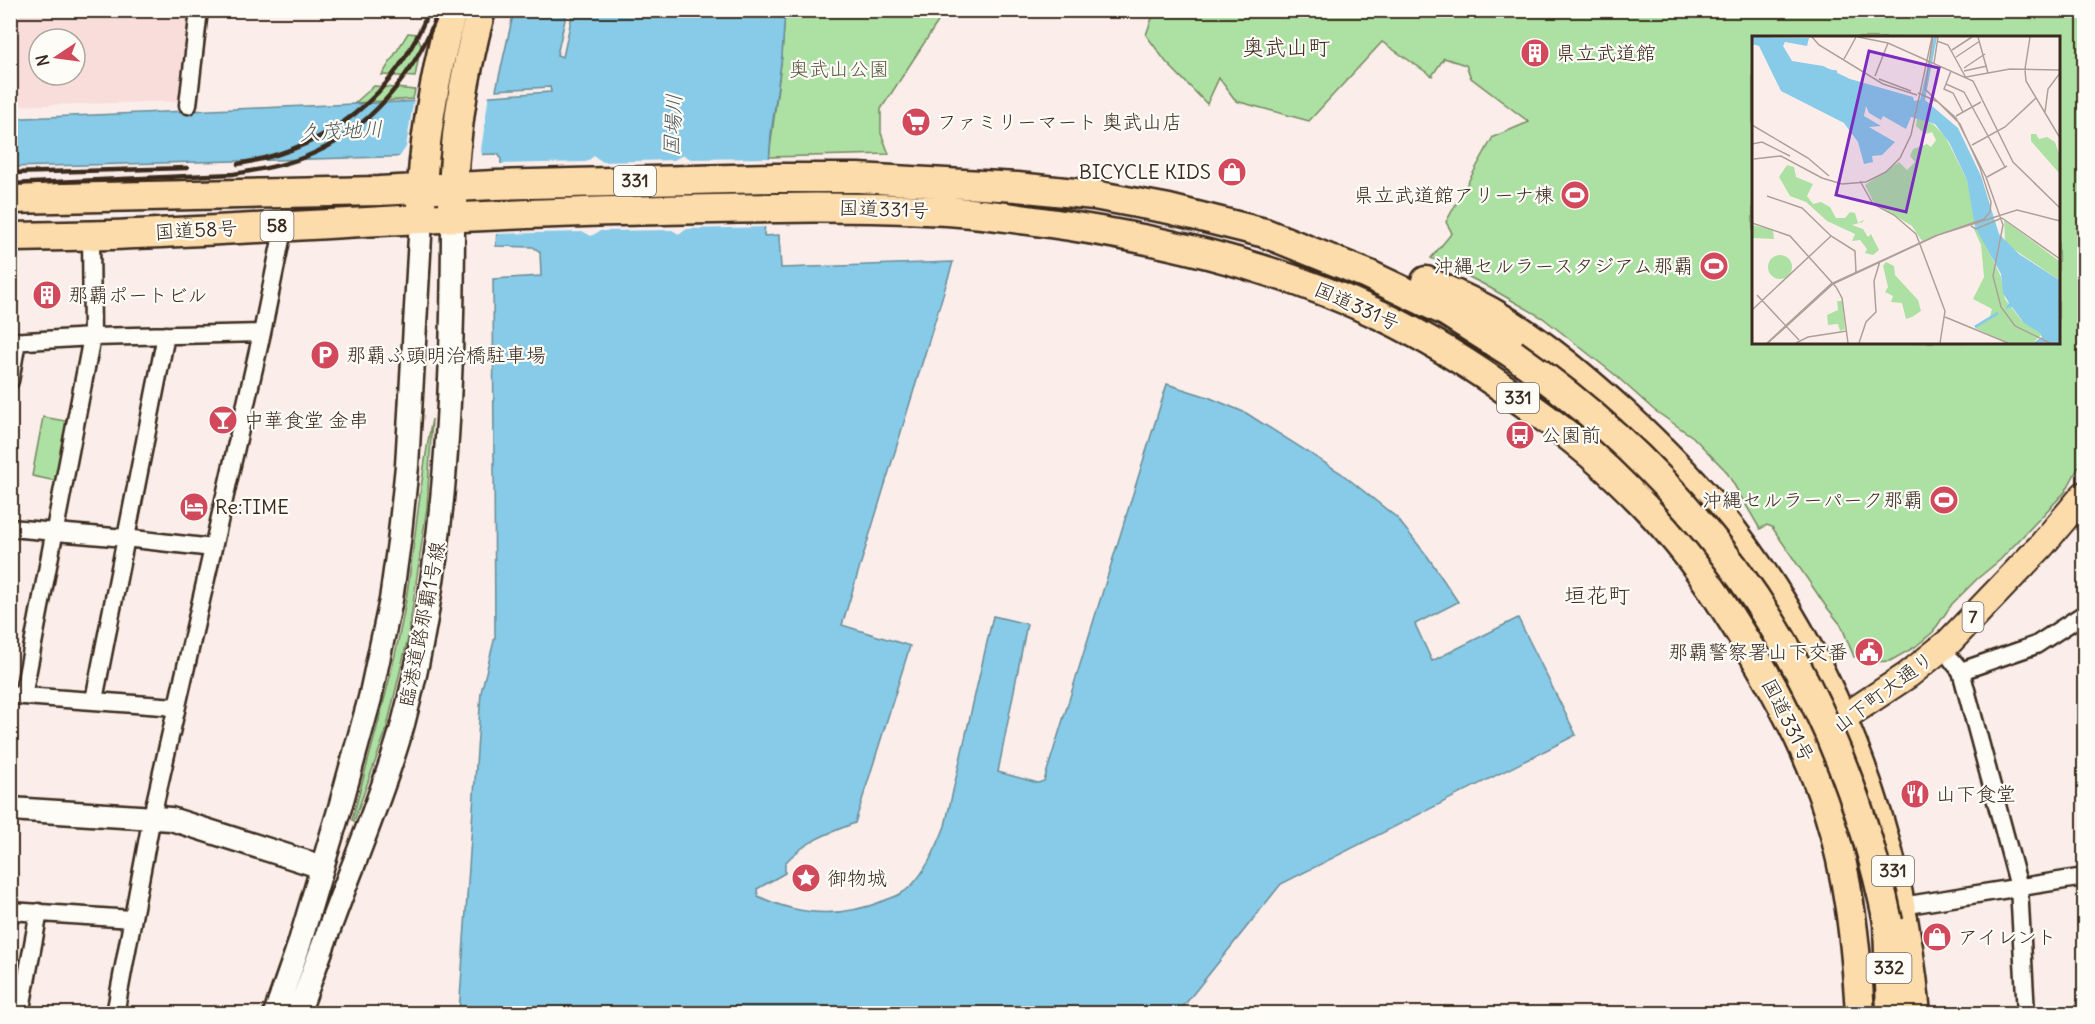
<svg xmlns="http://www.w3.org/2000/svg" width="2095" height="1024" viewBox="0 0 2095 1024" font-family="Delius,'Klee One',sans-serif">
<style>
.built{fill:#f8ddda;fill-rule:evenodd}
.green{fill:#ade1a3;stroke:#748660;stroke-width:1.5;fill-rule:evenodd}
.water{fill:#87cbe8;stroke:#698b97;stroke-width:1.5}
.pier{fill:#fbeeea}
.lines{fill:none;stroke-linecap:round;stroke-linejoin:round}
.street-casing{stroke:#3b2a1e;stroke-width:21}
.secondary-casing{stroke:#3b2a1e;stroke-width:27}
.primary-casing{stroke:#3b2a1e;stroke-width:30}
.highway-casing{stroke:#3b2a1e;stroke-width:33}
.street{stroke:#fdfcf7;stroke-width:16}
.secondary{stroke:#fdfcf7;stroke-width:22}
.primary{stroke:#fddcac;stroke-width:26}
.highway{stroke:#fddcac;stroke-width:28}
.rail{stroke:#3b2a1e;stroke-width:4.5}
.highway-bridge-casing{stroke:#3b2a1e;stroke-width:33;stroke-linecap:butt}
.highway-bridge{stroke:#fddcac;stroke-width:28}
.labels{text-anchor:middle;stroke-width:4.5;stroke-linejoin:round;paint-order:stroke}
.shield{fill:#fdfcf7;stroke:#75695f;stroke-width:1.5}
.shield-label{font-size:18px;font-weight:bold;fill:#3b2a1e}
.poi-label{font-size:20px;fill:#3b2a1e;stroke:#fdfcf7;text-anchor:start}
.park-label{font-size:20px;fill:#58583f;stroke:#fdfcf7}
.street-label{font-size:20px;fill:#3b2a1e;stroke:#fdfcf7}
.water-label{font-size:21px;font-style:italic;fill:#525a5b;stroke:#fdfcf7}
.quarter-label{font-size:22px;fill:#3b2a1e;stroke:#fdfcf7}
.inset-river{fill:none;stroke:#87cbe8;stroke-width:3}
.inset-road{fill:none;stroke:#aea098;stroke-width:1.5}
.view{fill:#7b2cbf;fill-opacity:0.15;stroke:#7b2cbf;stroke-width:3}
.inset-edge{fill:none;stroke:#3b2a1e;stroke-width:3}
</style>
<rect width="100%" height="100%" fill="#fbeeea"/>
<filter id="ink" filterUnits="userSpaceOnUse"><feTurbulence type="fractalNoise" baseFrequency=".0167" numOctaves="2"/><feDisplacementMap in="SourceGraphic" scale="12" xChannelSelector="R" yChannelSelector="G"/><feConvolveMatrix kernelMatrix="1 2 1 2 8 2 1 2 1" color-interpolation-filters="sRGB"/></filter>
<g filter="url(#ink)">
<!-- built -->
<path class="built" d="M10,11H196L186,101L11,106ZM39,39H75V75H39Z"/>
<!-- green -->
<path class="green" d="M1155,10L2084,11V457L2065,492L2000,560L1977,579L1952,604L1933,632L1915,647L1890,661L1873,662L1860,654L1854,657L1841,625L1825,605L1772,527L1767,525L1760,529L1726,471L1693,437L1654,410L1614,374L1543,318L1483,284L1431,258L1452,233L1446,222L1493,137L1529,122L1471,78L1466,65L1444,58L1432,76L1382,42L1309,121L1236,101L1219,78L1207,104L1166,62L1146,35ZM1753,38H2058V342H1753Z
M785,11H945L881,109V133L889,154L769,157L782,56Z
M408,33L417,34L421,45L415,77L382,75Z
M374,86L415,90L413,99L355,103Z
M43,417L71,422L61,482L32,476Z
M432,419L427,507L408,638L386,731L354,821L352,820C371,749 392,678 405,606C415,544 420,481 432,419Z"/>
<!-- water -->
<path class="water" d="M514,11L543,17L545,11H567L557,55L563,57L573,11H785L782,56L771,134L764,236L779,235L781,268L953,262L842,625L910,646L855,823C828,833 804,842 785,863V873L757,889L758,896C799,916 841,918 883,901C894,897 903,894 911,886C927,870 937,847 945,826L993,616L1027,624L998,772L1038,783L1044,781L1167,384L1208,397L1246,413L1341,473L1396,517L1428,557L1458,602L1415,624L1432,661L1518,618L1576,735L1281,884L1178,1013H459L481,692L495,637L493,279L541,276L540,252L533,247L496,246L501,160L499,154L11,167V120L24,118L401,102L551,92L550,87L496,90Z"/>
<!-- pier -->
<path class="pier" d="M489,94L481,150L483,159L391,161L400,156L406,147L414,98Z
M683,155L691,159L772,158L767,227L687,229L679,234L672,230L600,231L591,236L584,232L493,234L498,164L586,162L594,156L603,162L674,160Z"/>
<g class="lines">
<!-- street casing -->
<g class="street-casing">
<path id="street" d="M188,105L199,10
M10,342L92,337L262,333
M10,381L17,341
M10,528L125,538L213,548
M1952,660L1961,671L2019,887L2026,1014
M1961,671L2036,645L2084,614
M10,695L176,707
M23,696L92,337L91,234
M94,700L166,335
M1902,906L2084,877
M10,911L132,919
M20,1014L39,912
M115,1014L152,816L262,333L284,225"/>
</g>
<!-- secondary casing -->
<g class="secondary-casing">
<path id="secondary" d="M10,809L171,819L322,867
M275,1014L299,945L341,804L370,698L391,600L399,542L407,466L421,219
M298,1014C317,962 335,911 355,861C372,816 390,771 403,724C447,558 453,387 453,217"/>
</g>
<!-- primary casing -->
<g class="primary-casing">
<path id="primary" d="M1827,734L1843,718L1908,675L1949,642L2041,546L2084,495"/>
</g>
<!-- highway casing -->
<g class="highway-casing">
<path id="highway" d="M10,199L379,191L495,185L775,178H858L1017,187L1094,195L1169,209L1265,233L1367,274L1445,311L1513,354
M453,206C453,139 464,74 481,10
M421,208C423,141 435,75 452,10
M10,237C52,236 94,236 136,234C296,227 456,215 616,211C719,209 822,205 925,210C960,211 994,215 1028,220C1149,236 1269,263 1380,315C1431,339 1480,371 1526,404C1601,457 1669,521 1718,598C1761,664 1804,735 1828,811C1849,877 1856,945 1860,1014
M1426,281C1449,292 1474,302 1496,315C1543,343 1585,379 1625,415C1655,443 1685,472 1712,505C1830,648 1900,829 1916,1014
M1888,922L1891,1014"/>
</g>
<!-- street -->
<use href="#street" class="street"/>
<!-- secondary -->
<use href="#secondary" class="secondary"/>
<!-- primary -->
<use href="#primary" class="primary"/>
<!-- highway -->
<use href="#highway" class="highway"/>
<!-- rail -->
<path class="rail" d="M238,164C329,148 395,97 429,10
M10,173L187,168
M10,184L233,174C257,170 282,166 305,157C369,132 416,73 439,10"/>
<!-- highway-bridge casing -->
<g class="highway-bridge-casing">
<path id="highway-bridge" d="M1513,354C1713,494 1839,682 1888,922"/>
</g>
<!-- highway-bridge -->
<use href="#highway-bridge" class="highway-bridge"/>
</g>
</g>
<!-- icons -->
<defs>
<g id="building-disc" transform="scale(1.5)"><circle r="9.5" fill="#d1495b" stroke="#fdfcf7"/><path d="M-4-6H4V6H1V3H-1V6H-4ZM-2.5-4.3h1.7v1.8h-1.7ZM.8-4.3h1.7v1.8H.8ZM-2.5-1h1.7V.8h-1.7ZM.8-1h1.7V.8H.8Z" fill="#fff"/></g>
<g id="supermarket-disc" transform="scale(1.5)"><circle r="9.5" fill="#d1495b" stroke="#fdfcf7"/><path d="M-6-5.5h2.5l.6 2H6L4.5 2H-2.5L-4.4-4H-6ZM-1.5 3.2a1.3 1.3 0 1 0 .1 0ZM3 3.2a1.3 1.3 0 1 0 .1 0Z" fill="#fff"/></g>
<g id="shop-disc" transform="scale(1.5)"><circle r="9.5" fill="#d1495b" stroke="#fdfcf7"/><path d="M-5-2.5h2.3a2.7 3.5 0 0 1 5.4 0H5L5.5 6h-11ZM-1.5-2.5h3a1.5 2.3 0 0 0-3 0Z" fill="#fff"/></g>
<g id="stadium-disc" transform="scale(1.5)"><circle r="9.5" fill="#d1495b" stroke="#fdfcf7"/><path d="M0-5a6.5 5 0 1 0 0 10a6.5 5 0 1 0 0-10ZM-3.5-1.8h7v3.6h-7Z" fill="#fff"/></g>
<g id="parking-disc" transform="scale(1.5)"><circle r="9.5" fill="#d1495b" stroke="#fdfcf7"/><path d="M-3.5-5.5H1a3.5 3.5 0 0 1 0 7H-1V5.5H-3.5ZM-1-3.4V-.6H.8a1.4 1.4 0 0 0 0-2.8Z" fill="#fff"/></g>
<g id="bar-disc" transform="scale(1.5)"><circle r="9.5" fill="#d1495b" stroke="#fdfcf7"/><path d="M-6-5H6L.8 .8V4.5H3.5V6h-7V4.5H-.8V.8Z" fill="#fff"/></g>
<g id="bus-disc" transform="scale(1.5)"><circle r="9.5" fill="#d1495b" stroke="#fdfcf7"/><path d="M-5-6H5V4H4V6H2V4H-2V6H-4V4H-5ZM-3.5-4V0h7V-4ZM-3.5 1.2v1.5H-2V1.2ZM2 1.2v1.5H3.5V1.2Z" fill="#fff"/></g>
<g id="hotel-disc" transform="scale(1.5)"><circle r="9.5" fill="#d1495b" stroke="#fdfcf7"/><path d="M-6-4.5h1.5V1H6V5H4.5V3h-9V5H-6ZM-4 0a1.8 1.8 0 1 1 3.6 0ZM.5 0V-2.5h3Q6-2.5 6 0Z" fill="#fff"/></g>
<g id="civic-disc" transform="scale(1.5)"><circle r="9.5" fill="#d1495b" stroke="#fdfcf7"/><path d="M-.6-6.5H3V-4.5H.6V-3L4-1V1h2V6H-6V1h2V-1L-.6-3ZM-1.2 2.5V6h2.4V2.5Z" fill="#fff"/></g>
<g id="restaurant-disc" transform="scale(1.5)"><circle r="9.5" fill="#d1495b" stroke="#fdfcf7"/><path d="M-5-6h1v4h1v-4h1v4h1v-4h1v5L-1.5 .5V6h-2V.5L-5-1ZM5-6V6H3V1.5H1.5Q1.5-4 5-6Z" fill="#fff"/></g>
<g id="sight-disc" transform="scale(1.5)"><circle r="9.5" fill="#d1495b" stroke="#fdfcf7"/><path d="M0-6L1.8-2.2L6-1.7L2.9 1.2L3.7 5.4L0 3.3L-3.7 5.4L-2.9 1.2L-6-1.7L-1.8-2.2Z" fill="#fff"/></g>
</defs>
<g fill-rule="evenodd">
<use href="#building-disc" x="1535" y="53"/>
<use href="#supermarket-disc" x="916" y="122"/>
<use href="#shop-disc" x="1232" y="172"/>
<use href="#stadium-disc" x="1575" y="195"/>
<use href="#stadium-disc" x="1714" y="266"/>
<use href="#building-disc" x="47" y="295"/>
<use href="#parking-disc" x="325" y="355"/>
<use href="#bar-disc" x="223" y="420"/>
<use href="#bus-disc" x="1520" y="435"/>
<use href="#stadium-disc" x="1944" y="500"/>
<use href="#hotel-disc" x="194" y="507"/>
<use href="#civic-disc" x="1869" y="652"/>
<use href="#restaurant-disc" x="1915" y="794"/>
<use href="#sight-disc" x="806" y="878"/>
<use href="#shop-disc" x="1937" y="937"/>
</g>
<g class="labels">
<!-- shield labels -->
<g class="shield">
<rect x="614" y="166" width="42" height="30" rx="4.5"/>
<rect x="260.5" y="211" width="33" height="30" rx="4.5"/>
<rect x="1497" y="383" width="42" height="30" rx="4.5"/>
<rect x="1962.5" y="602" width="21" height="30" rx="4.5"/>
<rect x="1872" y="856" width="42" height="30" rx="4.5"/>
<rect x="1866.5" y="953" width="45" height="30" rx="4.5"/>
</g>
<g class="shield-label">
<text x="635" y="187">331</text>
<text x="277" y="232">58</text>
<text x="1518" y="404">331</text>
<text x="1973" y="623">7</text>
<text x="1893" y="877">331</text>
<text x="1889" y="974">332</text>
</g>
<!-- poi labels -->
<g class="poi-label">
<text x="1556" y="60">県立武道館</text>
<text x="937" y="129">ファミリーマート 奥武山店</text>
<text x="1211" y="179" text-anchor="end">BICYCLE KIDS</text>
<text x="1554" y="202" text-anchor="end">県立武道館アリーナ棟</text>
<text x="1693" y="273" text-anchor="end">沖縄セルラースタジアム那覇</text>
<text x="68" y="302">那覇ポートビル</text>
<text x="346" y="362">那覇ふ頭明治橋駐車場</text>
<text x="244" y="427">中華食堂 金串</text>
<text x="1541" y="442">公園前</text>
<text x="1923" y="507" text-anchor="end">沖縄セルラーパーク那覇</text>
<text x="215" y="514">Re:TIME</text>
<text x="1848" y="659" text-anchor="end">那覇警察署山下交番</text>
<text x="1936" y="801">山下食堂</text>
<text x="827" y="885">御物城</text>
<text x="1958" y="944">アイレント</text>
</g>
<!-- park labels -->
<g class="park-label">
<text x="839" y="76">奥武山公園</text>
</g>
<!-- street labels -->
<g class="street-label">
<text transform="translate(884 209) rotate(2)" y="7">国道331号</text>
<text transform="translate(196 230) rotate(-3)" y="7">国道58号</text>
<text transform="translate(1357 306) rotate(24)" y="7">国道331号</text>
<text transform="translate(422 624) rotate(-79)" y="7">臨港道路那覇1号線</text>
<text transform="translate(1883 692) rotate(-37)" y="7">山下町大通り</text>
<text transform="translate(1788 720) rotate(63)" y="7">国道331号</text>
</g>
<!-- water labels -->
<g class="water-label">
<text transform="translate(673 125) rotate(-87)" y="7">国場川</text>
<text transform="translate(341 131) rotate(-3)" y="7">久茂地川</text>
</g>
<!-- quarter labels -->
<g class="quarter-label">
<text x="1286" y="55">奥武山町</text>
<text x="1597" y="603">垣花町</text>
</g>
</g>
<!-- overview -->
<g transform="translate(1752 36)">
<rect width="308" height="308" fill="#fbeeea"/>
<path d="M165,82L181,88L193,100L215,144L222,175V186L170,205L160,190L122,167L113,149L147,126L155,134L163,126L158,120L161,113L175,108L179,111L184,104L180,96L173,98L164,90ZM284,98L287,103L295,101L303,106L307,118V137L279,105V98ZM35,129L42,131L44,141L61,148L55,160L61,168L69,166L78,171L84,182H93L98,176L103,177L106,187L112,184L111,186L100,189L111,193L116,201L119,198L127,214L121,219L113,217L115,213L108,204L100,205L103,198L75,185L54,166L38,160L27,141ZM252,184L307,225V244L260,212L253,205ZM0,189L21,194L22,203L0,202ZM221,191L228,197L249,241L253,263L270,285L296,240L307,248V307H284L295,299L287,294L289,299L281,307H256L223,292L237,284L240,273L221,263L232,241L229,209ZM16 231a12 12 0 1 1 24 0a12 12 0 1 1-24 0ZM134,226L142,230L143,239L166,264L169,275L160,281L154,283L150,267L139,266L141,260L133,256L136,251L131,230ZM85,265H90L93,293L88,295L86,288L76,289L75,279L86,274Z" fill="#ade1a3"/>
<path d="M0,1L57,2L55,10L33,6L31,10L40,25L71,30L98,43L161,61L162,65L168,64L182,1H185L173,64L206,92L229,140L247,198L267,218L307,244V307H281L290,301L288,297L272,287L260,271L253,273L257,267L251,257L249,238L223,191L215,144L197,106L183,88L159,81L154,93L131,80L129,84L117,77L114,70L112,80L129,90L117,91L143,106L130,119L120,120L121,126L112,128L106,106L92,87L29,55L7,10L0,8Z" fill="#87cbe8"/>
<path class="inset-river" d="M15,1L40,30L85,36M223,291L246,277"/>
<path class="inset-road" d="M60,1L67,9L131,48L165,59M106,1L136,7L221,45L261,126L308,172M226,1L236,37M185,5L196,9L214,42M200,14L220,1M204,21L228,5M92,23L104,1M182,27L186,1M212,32L233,18M273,33L278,1M273,34L274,45L308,102M199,35L192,53L201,57L211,76M212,35L235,30M123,40L136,7M214,41L258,33L308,34M127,43L159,55M194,48L212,56L253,131M166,57L186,66L204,82L234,141L251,189L241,240L249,271L263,290L298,307M293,76L296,53L308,37M204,80L229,66M0,89L56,122L77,140M0,108L10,106L38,120M220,109L253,91L284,62M2,123L29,120L70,142L90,148L114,146L134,136L148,122L159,99L180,1M235,141L255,130M108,145L121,168L142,179L164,198L193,275L188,307M15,160L50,172L79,200L103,215L104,236M250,182L308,223M0,187L38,200L84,251L90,262L96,307M219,190L224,193L250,182M5,259L47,304M0,274L79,200M193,281L256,307M15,307L79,248L183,200L265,174L308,185M16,307L81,248L186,199L232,183L238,176L239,166L228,132L208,88L173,53L181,1M44,307L56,301L95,295M107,307L114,286L124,276L122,245L128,225"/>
<path class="view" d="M117,15L187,32L154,176L84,159Z"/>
<rect width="308" height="308" class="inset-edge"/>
</g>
<!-- margin -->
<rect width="2095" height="1024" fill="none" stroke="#fdfcf7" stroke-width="36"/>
<rect x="18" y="18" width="2059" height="988" fill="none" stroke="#3b2a1e" stroke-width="2" filter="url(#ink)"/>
<!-- north arrow -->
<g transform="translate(57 57) rotate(257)"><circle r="28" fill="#fdfcf7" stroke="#afa8a0" stroke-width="1.5"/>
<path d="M0-4.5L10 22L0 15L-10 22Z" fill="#d1495b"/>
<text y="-9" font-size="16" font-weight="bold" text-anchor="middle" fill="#3b2a1e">N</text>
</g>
</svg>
